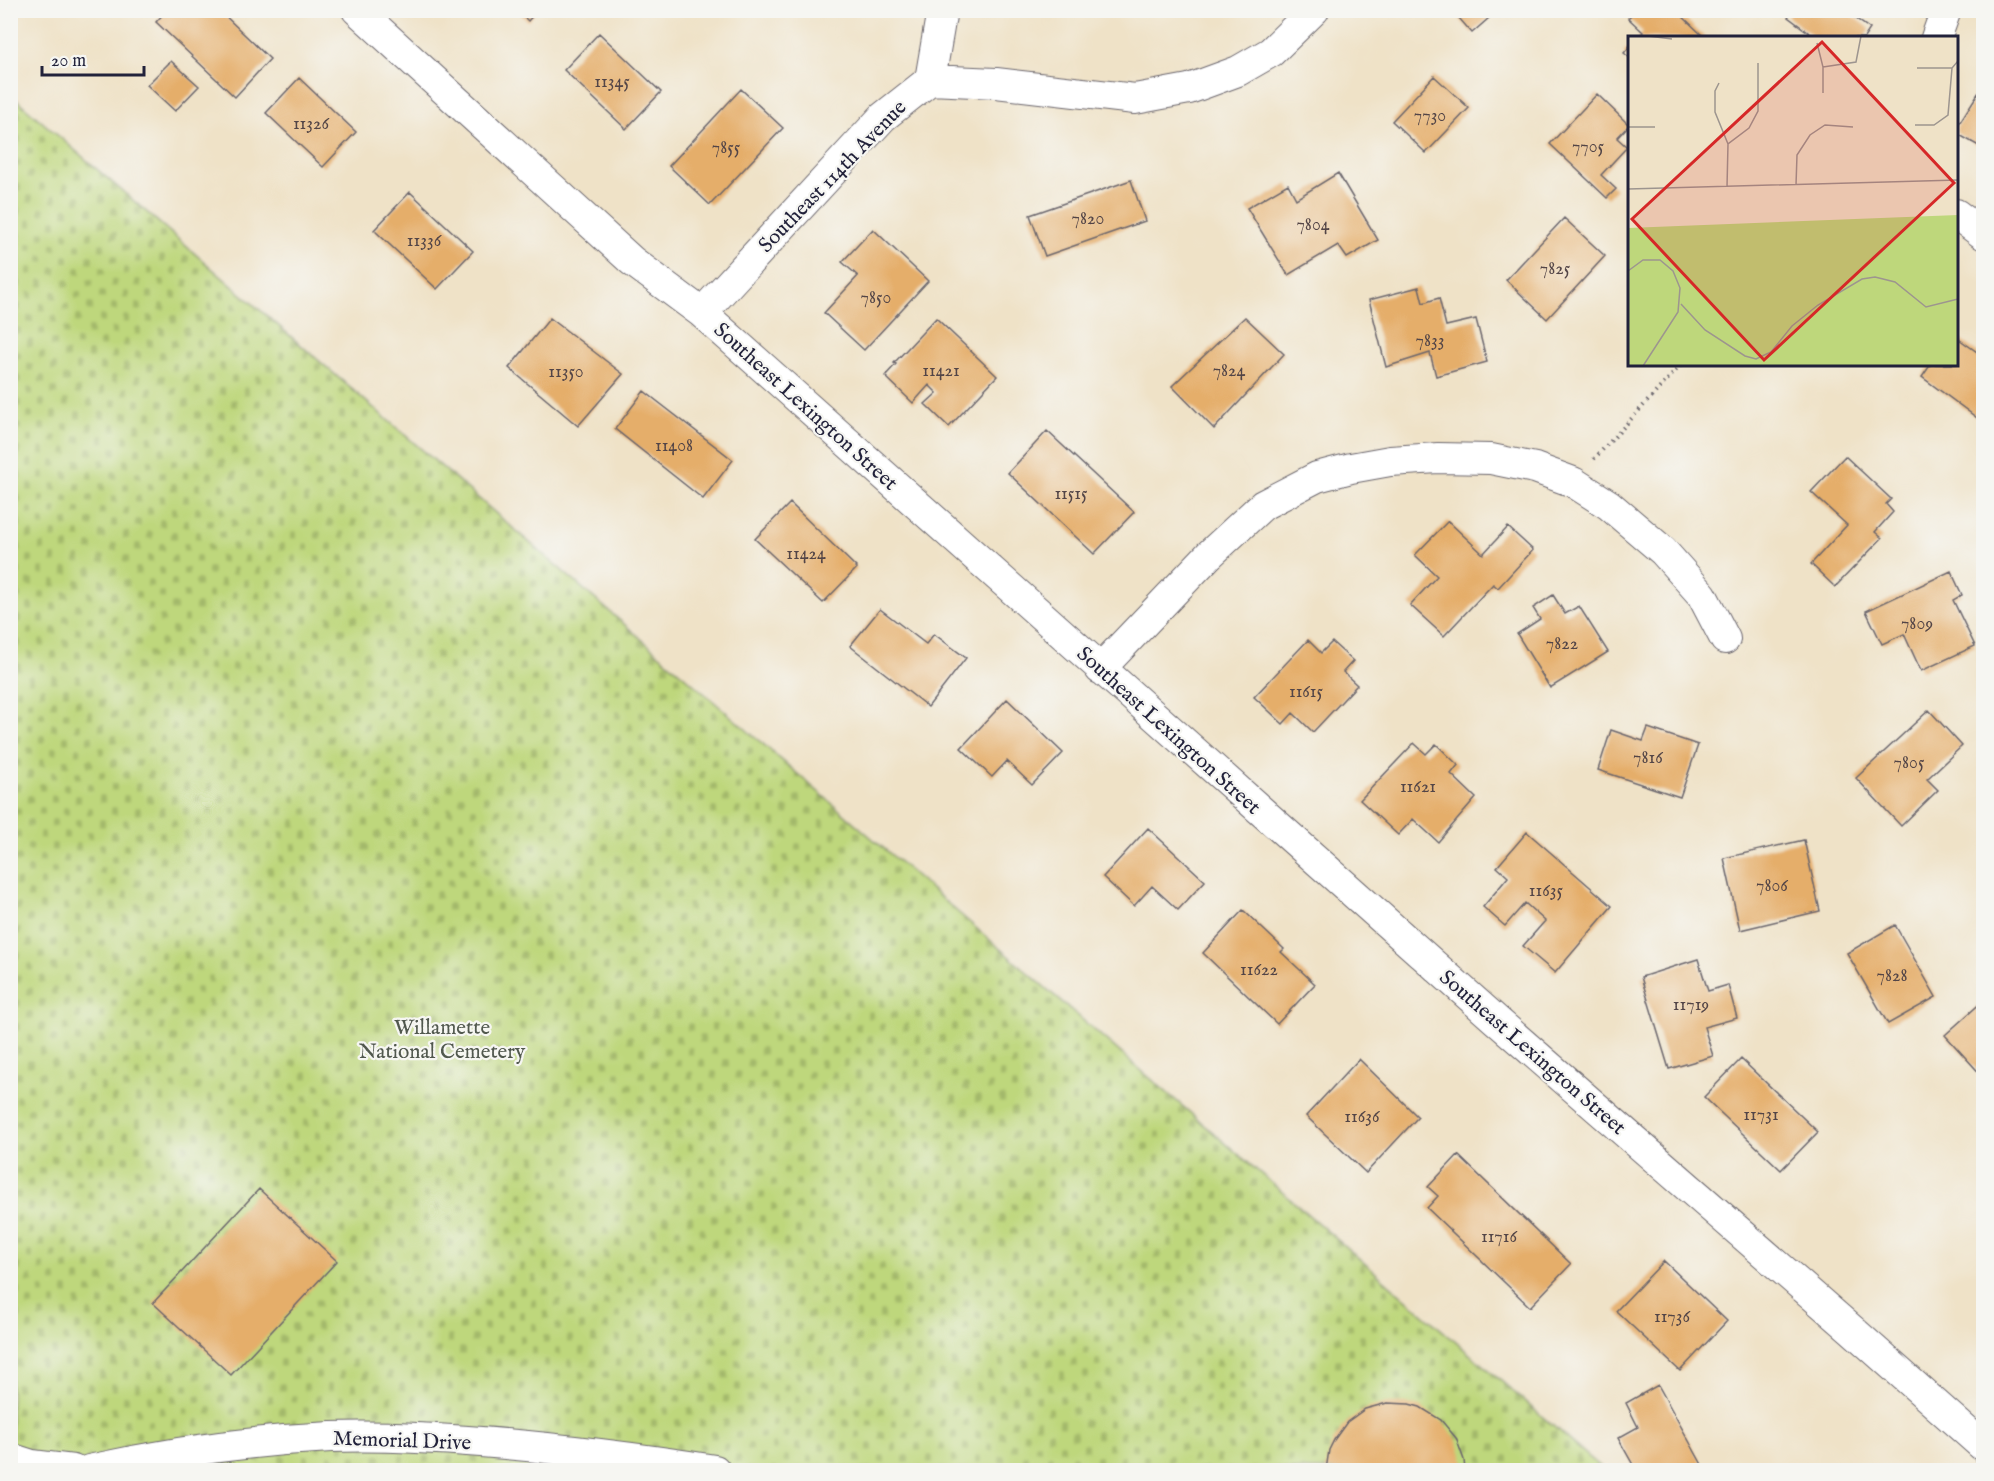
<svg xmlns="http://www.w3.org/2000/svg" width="1994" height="1481" viewBox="0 0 1994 1481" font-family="'IM FELL English',serif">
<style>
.cemetery{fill:url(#cemetery-stones);stroke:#707c5b;stroke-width:1.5}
.building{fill:#e5ae6b}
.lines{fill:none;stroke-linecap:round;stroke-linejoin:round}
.minor-casing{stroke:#6a656c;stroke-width:32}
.path{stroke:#6a656c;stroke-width:4;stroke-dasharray:1.5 4.5;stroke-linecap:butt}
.minor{stroke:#fff;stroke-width:30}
.labels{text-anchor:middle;stroke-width:4.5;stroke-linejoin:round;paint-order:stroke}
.number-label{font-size:18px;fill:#534547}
.street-label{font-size:21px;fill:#22223b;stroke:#f6f6f2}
.park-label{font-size:21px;fill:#51584e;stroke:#f6f6f2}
.inset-road{fill:none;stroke:#9d958f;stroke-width:1.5}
.view{fill:#d62828;fill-opacity:0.15;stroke:#d62828;stroke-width:3}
.inset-edge{fill:none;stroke:#22223b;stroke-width:3}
</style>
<defs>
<pattern id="cemetery-stones" width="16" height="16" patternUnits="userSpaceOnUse" patternTransform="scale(1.5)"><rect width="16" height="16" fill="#bed77b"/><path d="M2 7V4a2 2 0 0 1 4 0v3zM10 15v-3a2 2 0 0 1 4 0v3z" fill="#a3b86b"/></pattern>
</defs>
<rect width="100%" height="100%" fill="#f6f6f2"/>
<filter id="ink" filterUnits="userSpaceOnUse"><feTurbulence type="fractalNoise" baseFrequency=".0167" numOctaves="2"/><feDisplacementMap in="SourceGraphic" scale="12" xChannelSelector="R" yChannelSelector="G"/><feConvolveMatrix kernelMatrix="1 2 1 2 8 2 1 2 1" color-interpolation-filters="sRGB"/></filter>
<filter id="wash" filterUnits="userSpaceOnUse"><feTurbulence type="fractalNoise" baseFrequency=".008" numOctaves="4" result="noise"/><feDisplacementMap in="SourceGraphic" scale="24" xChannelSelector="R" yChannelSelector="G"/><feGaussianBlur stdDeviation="1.35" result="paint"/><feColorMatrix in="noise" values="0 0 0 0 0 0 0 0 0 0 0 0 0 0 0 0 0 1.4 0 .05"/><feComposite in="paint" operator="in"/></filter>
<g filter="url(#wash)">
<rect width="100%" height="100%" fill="#efe2c7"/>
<!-- cemetery -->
<path class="cemetery" d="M11,95L1604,1470H11Z"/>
<g id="blocks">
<!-- building -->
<path class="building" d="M167,10H219L270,59L235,97L156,22Z
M517,10H538L528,21Z
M1452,10H1498L1472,33Z
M1636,10H1676L1705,38H1638L1643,32L1628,18Z
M1793,10H1844L1870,29L1864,38H1809L1812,35L1788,17Z
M599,33L661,92L626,129L564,70Z
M1630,46V58L1624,53Z
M171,61L199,86L175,111L147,85Z
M1434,76L1469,108L1426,153L1392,121Z
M299,78L356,132L323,167L266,113Z
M1984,84V149L1956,133V128Z
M741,89L783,128L710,205L669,166Z
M1597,94L1629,125L1617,138L1627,147L1601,175L1616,189L1607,198L1550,144Z
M1338,173L1378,240L1347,258L1338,245L1288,275L1247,208L1288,184L1296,199Z
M1131,180L1145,221L1045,256L1030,215Z
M410,192L473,251L437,289L374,230Z
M1564,218L1605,256L1547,319L1506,280Z
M873,229L928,281L864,350L824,313L858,276L842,262Z
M1419,287L1423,303L1439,298L1446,326L1476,319L1487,362L1436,376L1430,353L1386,367L1369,300Z
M1245,317L1284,354L1214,429L1172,386Z
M550,318L623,374L578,426L509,368Z
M936,318L997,376L949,427L925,404L937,393L929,385L913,403L885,376L896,364L894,363Z
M1956,337L1984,357V423L1922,377L1931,364H1956Z
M644,391L733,460L703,499L615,429Z
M1047,431L1134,512L1094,554L1008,473Z
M1845,456L1891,499L1886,504L1893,512L1875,532L1882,538L1835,587L1811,564L1847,525L1811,492Z
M790,503L857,568L823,603L755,539Z
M1448,521L1483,554L1508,527L1533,550L1498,588L1493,584L1444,636L1410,605L1437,576L1415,555Z
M1951,571L1962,595L1953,600L1975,646L1921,671L1904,634L1882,644L1866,611Z
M1553,595L1565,614L1579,606L1608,652L1550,688L1517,634L1540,619L1533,608Z
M880,609L926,644L934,634L966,658L928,707L850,646Z
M1308,640L1321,653L1332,642L1353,661L1343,672L1357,685L1313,732L1293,713L1283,724L1254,697Z
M1007,699L1063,753L1032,785L1007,761L992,777L961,748Z
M1929,710L1962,746L1927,779L1938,790L1901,826L1856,778Z
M1648,728L1698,745L1680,797L1598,770L1611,730L1643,741Z
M1414,743L1426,754L1436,744L1458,765L1451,774L1476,798L1438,842L1413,819L1398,835L1360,800Z
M1148,828L1205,881L1178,910L1152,886L1134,906L1103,877Z
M1527,832L1612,906L1555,973L1523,946L1545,921L1525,903L1505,926L1483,907L1508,877L1497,867Z
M1804,840L1820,911L1740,930L1724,858Z
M1243,910L1284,949L1281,952L1315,984L1277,1024L1203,953Z
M1895,925L1936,997L1888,1024L1847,953Z
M1698,959L1708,991L1728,985L1737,1018L1704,1027L1713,1056L1669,1069L1641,977Z
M1984,1000V1078L1945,1035Z
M1359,1059L1418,1117L1366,1173L1306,1116Z
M1741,1059L1818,1132L1781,1170L1704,1097Z
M1458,1155L1571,1264L1530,1307L1427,1208L1438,1196L1428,1187Z
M259,1189L337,1261L231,1375L153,1303Z
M1664,1261L1727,1321L1680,1371L1616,1311Z
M1658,1385L1705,1470H1636L1618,1438L1638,1427L1626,1403Z
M1387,1403L1409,1404L1420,1407L1441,1420L1456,1438L1464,1460L1465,1470H1326L1329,1450L1334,1440L1347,1422L1365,1409Z"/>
</g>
</g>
<g filter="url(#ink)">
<use href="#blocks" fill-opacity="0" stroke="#6a656c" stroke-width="1.5"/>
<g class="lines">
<!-- minor casing -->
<g class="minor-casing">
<path id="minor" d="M357,10L632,261L702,313L1496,1020L1851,1329L1984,1447
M1936,38L1946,10
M930,80L942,10
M1956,214L1984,235
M702,313L883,117L930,80L996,83L1135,99L1189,89L1238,71L1271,52L1314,10
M1100,669L1209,555L1263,505L1317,477L1351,468L1390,461L1438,458L1491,459L1535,468L1573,482L1609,505L1663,551L1702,595L1725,639
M10,1458L32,1465L73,1470
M89,1470C169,1452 249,1441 331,1437C381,1435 431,1438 481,1442C560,1448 637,1458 715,1470"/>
</g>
<!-- path -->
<path class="path" d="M1594,459L1682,364"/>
<!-- minor -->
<use href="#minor" class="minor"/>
</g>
</g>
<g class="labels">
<!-- number labels -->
<g class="number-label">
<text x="612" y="87">11345</text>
<text x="1430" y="121">7730</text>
<text x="311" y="129">11326</text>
<text x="1588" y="152">7705</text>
<text x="726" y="153">7855</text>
<text x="1088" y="224">7820</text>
<text x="1313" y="230">7804</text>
<text x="424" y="246">11336</text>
<text x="1555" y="274">7825</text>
<text x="876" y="303">7850</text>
<text x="1430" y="346">7833</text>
<text x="941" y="376">11421</text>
<text x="1229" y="376">7824</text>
<text x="566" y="377">11350</text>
<text x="674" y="451">11408</text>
<text x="1071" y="499">11515</text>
<text x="806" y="559">11424</text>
<text x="1917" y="629">7809</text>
<text x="1562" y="649">7822</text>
<text x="1306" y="697">11615</text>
<text x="1648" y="763">7816</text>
<text x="1909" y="768">7805</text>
<text x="1418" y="792">11621</text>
<text x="1772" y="891">7806</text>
<text x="1546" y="896">11635</text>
<text x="1259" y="975">11622</text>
<text x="1892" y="981">7828</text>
<text x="1691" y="1010">11719</text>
<text x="1761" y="1120">11731</text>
<text x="1362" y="1122">11636</text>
<text x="1499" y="1242">11716</text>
<text x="1672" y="1322">11736</text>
</g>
<!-- street labels -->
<g class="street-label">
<text transform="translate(832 176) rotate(-46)" y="7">Southeast 114th Avenue</text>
<text transform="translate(806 406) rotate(42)" y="7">Southeast Lexington Street</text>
<text transform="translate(1169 730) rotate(42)" y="7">Southeast Lexington Street</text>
<text transform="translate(1533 1052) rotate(41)" y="7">Southeast Lexington Street</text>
<text transform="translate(402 1440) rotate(2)" y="7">Memorial Drive</text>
</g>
<!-- park labels -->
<g class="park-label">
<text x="442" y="1034">Willamette<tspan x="442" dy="24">National Cemetery</tspan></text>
</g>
</g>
<!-- overview -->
<g transform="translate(1628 36)">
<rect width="330" height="330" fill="#efe2c7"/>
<path d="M330,179V330H0V192Z" fill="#bed77b"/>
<path class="inset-road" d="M20,0L44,3M189,7L195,31V57M195,31L228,26L233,0M289,32H324M91,47L87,55V76L100,108M287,89H306L320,79L324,32L330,25M0,91H27M168,149L169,119L182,99L197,89L225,91M99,151L100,108L121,92L130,75V27M0,153L330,144M0,235L15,224H32L45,235L52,252L50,276L15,330M53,268L77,294L117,320L128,323L143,316L164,290L190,269L234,243L247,241L267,246L298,271L330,263"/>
<path class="view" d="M194,6L326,147L136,324L4,183Z"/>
<rect width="330" height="330" class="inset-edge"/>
</g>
<!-- margin -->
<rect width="1994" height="1481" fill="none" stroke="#f6f6f2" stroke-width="36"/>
<!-- scale -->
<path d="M42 66v9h102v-9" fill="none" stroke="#22223b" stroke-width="3"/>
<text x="51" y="66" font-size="18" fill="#22223b" stroke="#f6f6f2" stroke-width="4.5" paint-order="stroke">20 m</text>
</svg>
